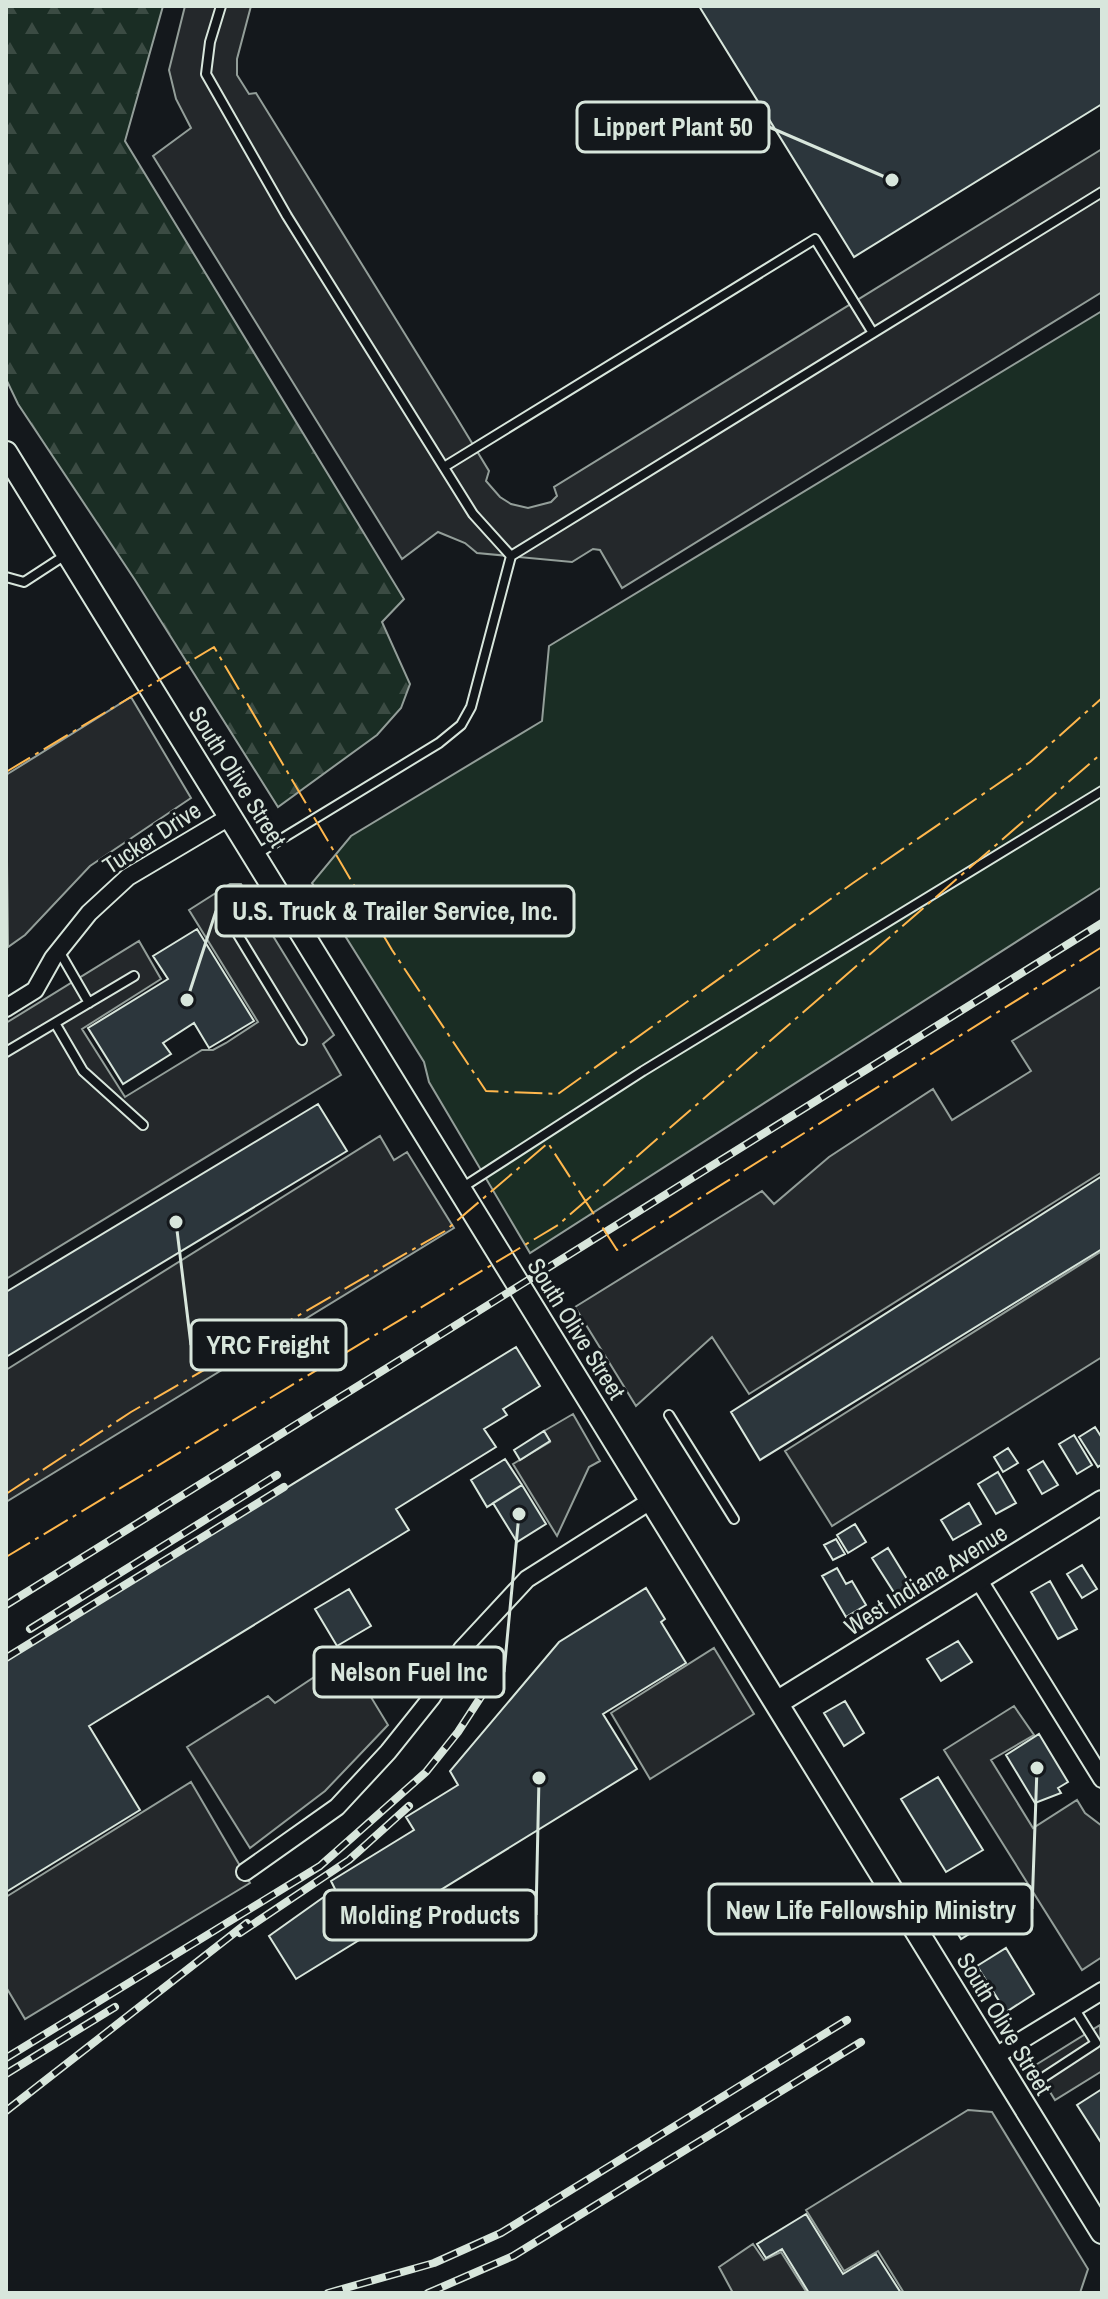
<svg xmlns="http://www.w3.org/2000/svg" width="1108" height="2299" viewBox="0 0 1108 2299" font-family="'Archivo Narrow',sans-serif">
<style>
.grass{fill:#1a2d24;stroke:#939e99;stroke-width:2}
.forest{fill:url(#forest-firs);stroke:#939e99;stroke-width:2}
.parking{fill:#24282b;stroke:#939e99;stroke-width:2}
.building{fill:#2c363c;stroke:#d8e6dc;stroke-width:2}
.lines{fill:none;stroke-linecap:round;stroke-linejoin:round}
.lane-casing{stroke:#d8e6dc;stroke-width:12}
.street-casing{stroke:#d8e6dc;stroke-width:20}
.secondary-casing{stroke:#d8e6dc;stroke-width:26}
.lane{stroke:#14181c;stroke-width:8}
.street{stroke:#14181c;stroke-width:16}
.secondary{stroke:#14181c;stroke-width:22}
.rail-casing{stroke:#d8e6dc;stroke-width:8}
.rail{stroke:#14181c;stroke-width:5;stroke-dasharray:15;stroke-linecap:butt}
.power{stroke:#ffb74d;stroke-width:2;stroke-dasharray:28 6 4 6;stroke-linecap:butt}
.labels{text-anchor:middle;stroke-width:6;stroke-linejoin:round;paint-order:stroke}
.street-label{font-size:24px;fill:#d8e6dc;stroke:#14181c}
.leader{fill:none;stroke:#d8e6dc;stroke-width:3}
.callout-dot{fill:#d8e6dc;stroke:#14181c;stroke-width:3}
.callout{fill:#14181c;stroke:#d8e6dc;stroke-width:3}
.callout-label{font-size:26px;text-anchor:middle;font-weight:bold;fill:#d8e6dc}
</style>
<defs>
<pattern id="forest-firs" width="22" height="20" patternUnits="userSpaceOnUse" patternTransform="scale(2)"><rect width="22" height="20" fill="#1a2d24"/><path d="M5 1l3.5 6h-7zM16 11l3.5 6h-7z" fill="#3b4b43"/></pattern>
</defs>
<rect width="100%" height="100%" fill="#14181c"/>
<!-- grass -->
<path class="grass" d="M1102,311V887L530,1253L429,1082L424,1062L312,883L351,836L542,721L549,646Z"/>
<!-- forest -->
<path class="forest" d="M6,6H163L125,141L404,599L382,622L410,684L401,708L377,735L278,807L135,580L18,404L6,379Z"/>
<!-- parking -->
<path class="parking" d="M185,6H251L237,59V75L249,94L256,93L455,415L489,471L486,481L500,497L511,504L528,508L551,502L557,496L554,487L1102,149V292L622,588L600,550L593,549L572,562L477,553L465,543L438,532L402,559L153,156L191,128L176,99L169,70Z
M131,697L191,798L90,866L25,935L8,947L6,775Z
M230,884H241L334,1035L323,1044L341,1075L6,1279V1023L139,941L161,979L82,1029L125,1097L202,1050H213L226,1043L258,1022L189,910Z
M1102,986V1172L749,1394L712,1337L636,1406L575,1307L762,1191L774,1204L829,1157L933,1089L952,1120L1031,1071L1012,1041Z
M380,1136L394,1160L407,1152L454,1228L6,1502V1370Z
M1102,1251V1357L832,1526L785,1451Z
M573,1414L600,1461L589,1467L557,1536L513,1464L550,1442L544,1431Z
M714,1648L754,1714L650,1779L611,1713Z
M346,1656L388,1725L325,1791L250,1848L187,1747L268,1696L275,1703Z
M1014,1706L1034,1735L991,1760L1033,1828L1077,1800L1085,1813L1102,1826V1957L1082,1970L944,1750Z
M191,1782L250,1883L25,2019L6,1987V1897Z
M1100,2025L1102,2071L1055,2100L1034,2066Z
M968,2110L992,2112L1088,2269L1080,2293H904L878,2251L844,2271L806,2210Z
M753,2244L764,2260L781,2252L807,2293H733L719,2267Z"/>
<!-- building -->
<path class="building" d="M699,6H1102V104L854,257Z
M197,929L254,1021L209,1048L194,1023L163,1043L171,1054L123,1084L88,1028L168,979L153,956Z
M318,1104L347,1151L6,1357V1292Z
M1102,1176V1249L760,1460L731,1412Z
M516,1347L540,1386L503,1409L507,1415L484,1429L496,1447L396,1509L409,1530L89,1726L140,1810L6,1892V1660Z
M1095,1427L1102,1438V1464L1098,1467L1079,1437Z
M544,1431L550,1441L520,1460L514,1450Z
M1074,1435L1092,1465L1077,1474L1059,1444Z
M1008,1448L1018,1463L1003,1472L994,1457Z
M505,1459L522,1485L487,1507L471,1480Z
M1043,1461L1058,1485L1042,1494L1028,1470Z
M998,1472L1016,1503L996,1514L978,1484Z
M522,1485L546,1524L517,1542L493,1503Z
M969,1503L981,1524L953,1540L941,1520Z
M855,1524L866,1542L848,1553L837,1535Z
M836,1539L845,1554L833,1560L824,1545Z
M888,1548L910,1584L895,1594L872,1558Z
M1082,1565L1097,1589L1082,1598L1067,1574Z
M837,1568L846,1584L852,1581L866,1605L846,1617L822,1576Z
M1050,1581L1077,1629L1058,1639L1031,1592Z
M646,1588L665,1619L661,1622L686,1663L603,1714L637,1769L296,1979L269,1936L335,1889L331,1881L414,1830L406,1817L458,1785L450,1771L559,1642Z
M349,1589L371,1626L337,1646L315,1609Z
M958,1641L972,1662L941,1681L927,1659Z
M845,1701L864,1733L844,1746L824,1713Z
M1039,1734L1068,1782L1058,1788L1061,1793L1035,1803L1006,1755Z
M938,1777L983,1850L946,1872L901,1799Z
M985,1885L1003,1913L961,1939L944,1911Z
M1006,1948L1034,1994L1006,2012L977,1966Z
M1102,2089V2144L1077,2105Z
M806,2214L843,2274L876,2254L901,2293H809L782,2249L766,2258L757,2244Z"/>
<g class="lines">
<!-- lane casing -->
<g class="lane-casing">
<path id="lane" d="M221,6L210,42L206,74L287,216L473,514L511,556
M444,467L815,239L873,333
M6,577L24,582L67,554
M255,855L439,743L461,725L471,707L511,556L1102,192
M229,920L302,1040
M59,951L89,1003
M55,1023L83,1071L143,1125
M6,1052L134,976
M460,1189L643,1071L1102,791
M669,1415L734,1519
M1044,2077L1096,2043L1074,2008"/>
</g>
<!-- street casing -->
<g class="street-casing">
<path id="street" d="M6,1008L35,990L53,958L89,913L128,877L231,816
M978,1579L1102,1779
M245,1872L337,1807L388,1752L432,1697L462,1649L527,1579L652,1500
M994,2057L1102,1991"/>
</g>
<!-- secondary casing -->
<g class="secondary-casing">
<path id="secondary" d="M6,453L1102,2232
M778,1702L1102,1502"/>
</g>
<!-- lane -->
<use href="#lane" class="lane"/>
<!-- street -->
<use href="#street" class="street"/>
<!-- secondary -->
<use href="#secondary" class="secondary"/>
<!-- rail casing -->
<g class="rail-casing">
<path id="rail" d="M6,1605L1102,923
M30,1629L277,1475
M6,1658L284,1487
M240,1933L349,1860L409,1806
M6,2058L320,1866L426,1772L458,1732L499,1669
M6,2074L115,2007
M6,2111L247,1923
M328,2293L434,2263L501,2233L847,2020
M428,2293L513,2256L861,2042"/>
</g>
<!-- rail -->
<use href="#rail" class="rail"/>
<!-- power -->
<path class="power" d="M6,772L214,647L392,950L486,1091L558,1094L853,883L1030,762L1102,698
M6,1494L131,1412L445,1231L548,1143L617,1250L1102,947
M6,1557L558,1225L1102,753"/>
</g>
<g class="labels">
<!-- street labels -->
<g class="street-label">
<text transform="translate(237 777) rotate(58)" y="8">South Olive Street</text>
<text transform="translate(152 838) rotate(-33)" y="8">Tucker Drive</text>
<text transform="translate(576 1329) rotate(58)" y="8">South Olive Street</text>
<text transform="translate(926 1580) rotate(-32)" y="8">West Indiana Avenue</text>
<text transform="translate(1004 2024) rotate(59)" y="8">South Olive Street</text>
</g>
</g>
<!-- callouts -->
<path class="leader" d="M892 180L769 127M187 1000L216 911M176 1222L191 1345M519 1514L504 1672M1037 1768L1032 1909M539 1778L536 1915"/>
<g class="callout-dot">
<circle cx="892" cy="180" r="8"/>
<circle cx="187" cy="1000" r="8"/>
<circle cx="176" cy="1222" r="8"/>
<circle cx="519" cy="1514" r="8"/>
<circle cx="1037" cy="1768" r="8"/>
<circle cx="539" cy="1778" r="8"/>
</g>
<g class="callout">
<rect x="577" y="102" width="192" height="50" rx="8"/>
<rect x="216" y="886" width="358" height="50" rx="8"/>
<rect x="191" y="1320" width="155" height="50" rx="8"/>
<rect x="314" y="1647" width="190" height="50" rx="8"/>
<rect x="709" y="1884" width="323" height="50" rx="8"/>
<rect x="324" y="1890" width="212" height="50" rx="8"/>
</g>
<g class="callout-label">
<text x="673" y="136">Lippert Plant 50</text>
<text x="395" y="920">U.S. Truck &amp; Trailer Service, Inc.</text>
<text x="268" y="1354">YRC Freight</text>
<text x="409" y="1681">Nelson Fuel Inc</text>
<text x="871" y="1919">New Life Fellowship Ministry</text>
<text x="430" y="1924">Molding Products</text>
</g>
<!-- border -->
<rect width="1108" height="2299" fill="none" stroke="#d8e6dc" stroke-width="16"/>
</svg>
